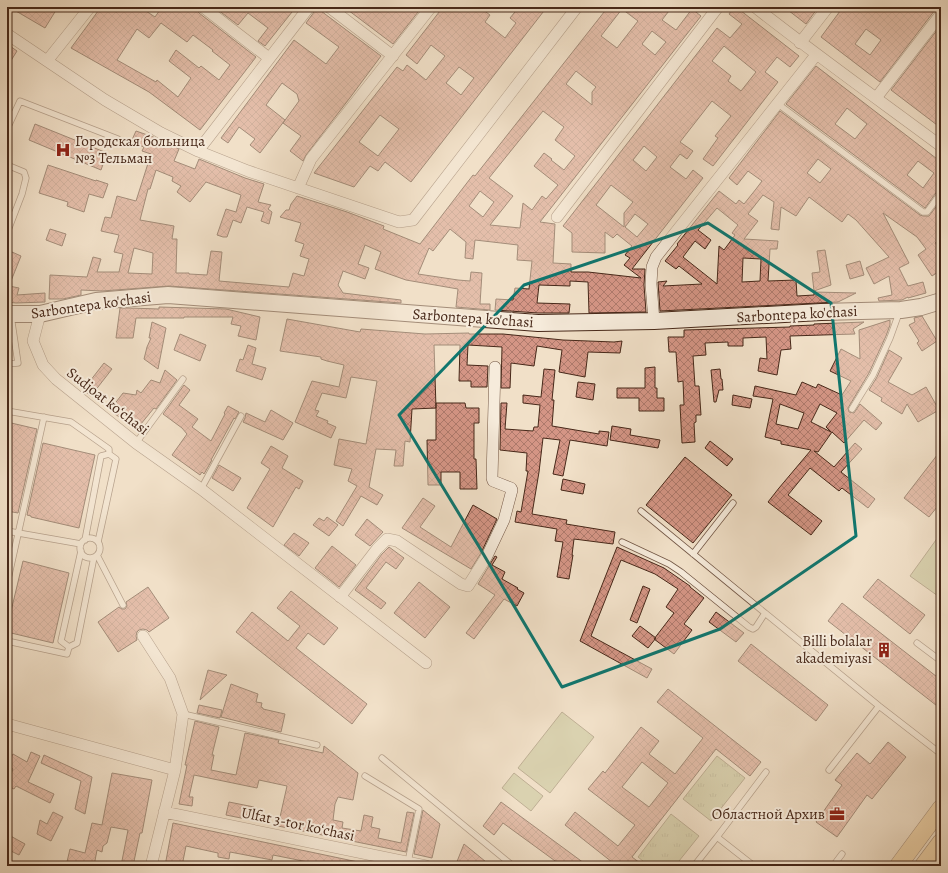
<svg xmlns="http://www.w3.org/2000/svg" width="948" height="873" viewBox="0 0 948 873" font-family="Alegreya,serif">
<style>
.grass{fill:url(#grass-tufts);stroke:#837456}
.pitch{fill:#bfc192;stroke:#837456}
.building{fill:url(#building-cross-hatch);stroke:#472819;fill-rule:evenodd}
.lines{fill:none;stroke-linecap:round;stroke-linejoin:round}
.lane-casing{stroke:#725645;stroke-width:7}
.street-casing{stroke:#725645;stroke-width:12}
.secondary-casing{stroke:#472819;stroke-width:18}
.primary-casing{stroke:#472819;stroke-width:18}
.lane{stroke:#f6ebdb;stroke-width:5.5}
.street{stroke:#f6ebdb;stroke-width:11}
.secondary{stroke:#f6ebdb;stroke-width:16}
.primary{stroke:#e8c084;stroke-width:17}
.marked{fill:none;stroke:#0f766e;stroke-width:3;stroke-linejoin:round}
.labels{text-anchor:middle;stroke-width:4;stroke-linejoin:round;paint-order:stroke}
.poi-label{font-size:15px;fill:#472819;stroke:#f6ebdb;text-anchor:end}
.street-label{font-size:15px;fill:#472819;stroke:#f6ebdb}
</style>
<defs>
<pattern id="grass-tufts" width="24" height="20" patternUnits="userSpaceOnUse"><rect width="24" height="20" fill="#bfc192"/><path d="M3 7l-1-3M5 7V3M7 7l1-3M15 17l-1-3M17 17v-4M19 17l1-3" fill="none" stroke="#9d9d76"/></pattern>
<pattern id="building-cross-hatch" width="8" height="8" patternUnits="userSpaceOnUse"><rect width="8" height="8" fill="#d49585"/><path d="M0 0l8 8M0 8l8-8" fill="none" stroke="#ae7a6c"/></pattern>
</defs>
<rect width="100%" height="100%" fill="#f1e0c8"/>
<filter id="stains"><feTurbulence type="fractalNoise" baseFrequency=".005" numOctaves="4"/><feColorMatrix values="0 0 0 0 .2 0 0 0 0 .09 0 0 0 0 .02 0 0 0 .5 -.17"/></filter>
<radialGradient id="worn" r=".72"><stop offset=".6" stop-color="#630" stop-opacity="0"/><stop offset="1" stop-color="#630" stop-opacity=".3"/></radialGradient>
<!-- grass -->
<path class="grass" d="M717,756L745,778L711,821L683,799Z
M671,814L699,836L675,866H649L638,857Z"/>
<!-- pitch -->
<path class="pitch" d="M941,533V592L938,596L910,576Z
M562,712L594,737L550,793L518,768Z
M514,773L543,796L531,811L502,788Z"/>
<!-- building -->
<path class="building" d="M9,7H58L45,28Z
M101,7H109L117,12L121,7H140L155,17L162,7H196L197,10L199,13L256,57L200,130L149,92L71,48ZM161,23L187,42L193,35L213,50L212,51L230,65L219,80L201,66L199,68L176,50L169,61L191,78L178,97L157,80L156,82L117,60L137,29L149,38Z
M214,7H273L278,11L280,7H296L265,46L258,41L268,28L248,13L238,25Z
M344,7H422L393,44Z
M443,7H479L490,15L485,22L505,38L516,23L510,18L519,7L524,11L527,7H547L411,182L385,162L378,171L370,166L354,187L314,173L397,67L403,71L407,65L426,80L445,56L431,45L417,64L406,55ZM459,67L474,78L461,95L446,83ZM380,115L399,129L378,156L359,142Z
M608,7H672L662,20L676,30L692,9L701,16L540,222L555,224L553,263L571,264V272H588L641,278L624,265L630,258L625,255L632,246L617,234L613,238L605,232V253L572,252V233L563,226L717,28L730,38L742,24L729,14L734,7H736L799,56L790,67L777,57L765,72L778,82L713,166L703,159L718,138L715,136L731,116L712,101L680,142L693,151L687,159L680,154L670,167L686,179L693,170L703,178L632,269H645L644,285L646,312L589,313L588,282L570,281V286L539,285L537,303L570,304L569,313H538L495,310L496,299L513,300L515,288L529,289L532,261L517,260L518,245L475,240L473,259L465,258L466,242L450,229L433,251L429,248L418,274L458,280L470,281L471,272L482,273L480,304H490V310L456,307L458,289L406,280L375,269L381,252L365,245L358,264L369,268L365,279L343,271L338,285L343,293L401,300V303L169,286L102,291L81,290V295L63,299H49L50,275L87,277L93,257L101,259L97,272H119L123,254L114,252L119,235L101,231L105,217L111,218L117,196L136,201L151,154L142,151L144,147L131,142L136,131L156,138L179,149L174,161L195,169L199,159L245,178L264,184L258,202L271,205L268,209L272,212L269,224L261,221L264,212L247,207L241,223L233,220L227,237H223L217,235L226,209L236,212L241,195L206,182L190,202L177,192L181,186L172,181L173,177L156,170L150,189H148L140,220L174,226L172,239H177L176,273H189V274L207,275L211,251L222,252L219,281L289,287L293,273L304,276L309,259L300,256L304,244L295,241L301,223L280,217L286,210H289L291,204L297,196L347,212L384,226L383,229L420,244L473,175L475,176ZM622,9L638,21L617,48L601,36ZM652,31L666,42L655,55L642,44ZM724,46L756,72L741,91L728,81L731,76L712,61ZM576,71L596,87L592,92V105L566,84ZM543,111L564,127L555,140L575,156L564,170L551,160L552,159L544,153L534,166L558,185L546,199L542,196L532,210L523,203L520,228L490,225L513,196L489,178ZM644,146L657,157L646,171L633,160ZM611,185L633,202L624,213V227L596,205ZM480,191L494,202L483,217L469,206ZM635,214L648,224L637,237L625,227ZM134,248L153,253L152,274L128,273Z
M784,7H814L817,9L806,24Z
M843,7H905L910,11L913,7H941L938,8L935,10L880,82L821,37ZM866,29L881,40L870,55L855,44Z
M317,8L381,56L349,99L306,155L303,161L290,151L301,136L283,123L299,101L297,94L282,83L266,105L285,120L260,153L250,145L255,139L239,127L228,143L221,138L294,40L326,64L339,47L306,23Z
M941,25V128L891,90Z
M7,44L17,51L7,67Z
M816,66L941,162V189L938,190L925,208L786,104ZM847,108L867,124L855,139L835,124ZM918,161L934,173L923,188L907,175Z
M780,111L920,215L923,216H929L941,200V237L935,243L941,251V270L932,276L918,255L926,249L917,237L883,213L909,263L899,268L908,286L923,282L926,293L908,298V297L902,300L879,301L878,298L892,295L889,276L874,284L866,268L889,257L856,220L848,214L842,222L809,197L796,216L781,207L779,230L771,229L774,202L763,195L748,214L758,221L744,239L778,241L777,249H770L768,281L796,280L797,296L814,295V292L856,293L838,302L660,311L658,282L667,281L663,286L702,284L679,266L676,269L665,261L678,245L677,244L719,191L736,204L739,200L744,204L756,189L762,181L748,171L737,185L729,178ZM818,159L831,169L820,183L807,173ZM717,208L738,225L732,233L735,235L724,250L719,246L717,284L683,257L695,241L705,249L711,240L698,230ZM743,258L761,259L760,281L742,282Z
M35,124L107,153L101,170L29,140Z
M48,165L96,181V180L108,184L103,198L89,194L84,212L67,206L68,202L39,193Z
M50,229L66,234L62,246L46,240Z
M825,250L831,285L814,291L812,273L820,272L817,251Z
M12,252L21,256L9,286L19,288L17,295L45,293V302L16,303L7,302V264Z
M860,261L864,275L850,279L846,265Z
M159,307L226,309L260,317L256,340L238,336L241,326L231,324L233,317H184V318H136L133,338H116L120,308H129L159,309Z
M922,316L937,341L922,351L917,343L919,341L909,325L915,322L914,318Z
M287,319L360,332L361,329L425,334L469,333V334H503L563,340L614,342L622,341L620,353L588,352L585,377L559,372L562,350L537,346L534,366L511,363L510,388H501L502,347L468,345L467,365L488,366L487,387H471V381H459L460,345H434L436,408L412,409L410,442L405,441L403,466H394L396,450L376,449L369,487L383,495L377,505L361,496L343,526L336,521L357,486L348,481L352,469L334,465L339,439L366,444L377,381L351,377L346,398L322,393L315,410L319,411L316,416L328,421L327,423L336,427L331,438L295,422L312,381L339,387L344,365L327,361L321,359V357L280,351Z
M890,320V325L886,336L869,373L848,408L849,412L854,413L860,404L882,423L876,430L864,420L844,443L832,432L818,452L814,451L834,467L855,443L862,449L841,472L875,499L868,508L842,488L839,491L810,468L788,495L822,521L811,535L768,502L779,488L811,450L781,444V441L765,437L773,399L753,396L755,386L796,395L802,382L816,388L818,384L842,395L851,381L830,371L841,349L860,359L859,330ZM780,404L804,413L798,429L776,424ZM820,404L837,413L826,427L831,432L811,422Z
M152,322L166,328L158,369L144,359L147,347L151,338H149Z
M864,322L853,329L855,334L790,336L791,349L781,350L777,375L758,371L760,358L767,359L766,337L743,338V346H728V342L705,343L706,355L693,356L695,386H699L701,415H696V422L694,423L695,442L682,443L680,405H684L683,381L678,382L676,352H669L668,337H684V330L790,327V326L814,325V324Z
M180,334L206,345L200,361L174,350Z
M248,345L256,348L252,364L266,368L262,380L236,371L240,359L243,360Z
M889,350L902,358L888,382L912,395L926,387L939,410L918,422L907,404L902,414L881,401L882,398L869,390L877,377Z
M104,363L112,369L91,396L83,390Z
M655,367V388H657V398H664V411H639V398H617V388H645V368Z
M544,369L555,370L552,400H554L552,426L599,434V431L609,432L607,446L570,440L563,476L553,474L560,440L543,438L539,472L532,514L567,520L566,524L615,532L613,544L574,539L572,555H573L569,579L557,577L563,542L555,541L557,529L515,522L517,511L521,512L528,471H526L527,453L500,450L501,403H507L505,429L533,431L534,427H538L540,405L523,403V395L541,397Z
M720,369L721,379H722L723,390H719L716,402H714L711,370Z
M165,370L177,380L156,409L154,408L136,430L110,410L123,393L136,395L137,390L141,393L151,380L160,383Z
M578,382L595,384L593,400L576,397Z
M184,385L190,390L179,405L198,419L192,427L211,441L225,414L224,413L228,406L239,412L235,419L234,418L211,460H212L204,474L202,472L200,475L172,455L187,434L182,428L163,414Z
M733,395L752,399L750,408L732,405Z
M436,403H465L466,408H479V423H474V459H476L477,489H460V472H441V485H428L427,440H436Z
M271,410L293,423L283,440L243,422L245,418L246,413L265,422Z
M7,422L37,429L18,513L7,511Z
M612,426L631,429L630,435L660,440L658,448L610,440Z
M710,441L733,459L727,466L705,448Z
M43,443L95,455L79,528L31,517V516L27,515Z
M271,446L288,456L282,468L303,481L299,489L296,487L273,527L247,508L270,469L261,463Z
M941,450V502L929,517L904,498Z
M685,457L732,495L693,543L646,505Z
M219,465L241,478L233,491L212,478Z
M563,479L585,484L583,494L561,490Z
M423,498L435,506L420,527L451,547L473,505L497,519L481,553L471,569L402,528Z
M327,517L338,525L329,536L313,525L319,518L324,521Z
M367,519L383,532L370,546L355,535Z
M294,533L309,543L299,556L284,545Z
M332,546L356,565L339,587L315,568Z
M389,547L404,558L396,569L386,562L366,588L386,603L381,609L355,590L382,554Z
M617,547L664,568L690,586V587L704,598L684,624L692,630L674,654L654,639L674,613L666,607L678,589L655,574L621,560L591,636L652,669L647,678L580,641Z
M495,556L497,557L492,565L505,572L502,579L518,588L517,589L524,593L517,606L504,599L474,639L466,633L495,595L478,584Z
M23,561L69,573L53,643L7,632V628Z
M878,579L925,615L910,634L863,597Z
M419,582L450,607L425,638L394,613Z
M643,586L650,589L637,623L630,620Z
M148,587L169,618L149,632L147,630L143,629L139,630L137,632L136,636L137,640L118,652L98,622L119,607L122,609H125L127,606L126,602Z
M291,591L338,628L324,645L308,633L296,648L367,704L352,724L236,632L252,612L288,641L300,626L277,608Z
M842,603L941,680V709L828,621Z
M716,612L744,633L736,642L709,622Z
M640,626L656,638L648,648L632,636Z
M751,644L828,705L816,721L738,661Z
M208,670L227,675L200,700Z
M231,684L258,694L256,702L262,703L261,707L263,708V709L285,714L281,732L221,717Z
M668,689L761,762L750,776L716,749L632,857L644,866H617L565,825L575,812L618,846L635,825L588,789L603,771L605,773L641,727L659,741L649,754L675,774L703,738L657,702ZM642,762L668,783L649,807L622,787Z
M199,705L222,710L220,718L197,713Z
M195,721L219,727L212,755H214L211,770L236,775L245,733L279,740L278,743L323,753L324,746L358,773L353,800L338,797L335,804L333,820L343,822L342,828L361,831L364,815L373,817L371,827L380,829L378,838L401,843L407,812L414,813L406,852L278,826L287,786L259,780L257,788L194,775L189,797H193L192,806L179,804L187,765H185Z
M888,742L906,757L872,799L867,795L837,837L816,822L842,785L835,780L857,753L870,764Z
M31,752L40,756L28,782L54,794L50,803L16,786L14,789L7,786V783L13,769L7,765V764L13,754L27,762Z
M44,755L92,777L85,814L75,809L81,781L41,763Z
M112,773L152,780L142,833H140L133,866H121L128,830L111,827L107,843L103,846L102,852L97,850L94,866H66L70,849L85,853L92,823L102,825Z
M229,802L254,807L251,820L226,815Z
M501,802L588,866H562L503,823L494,835L483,826Z
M423,810L440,824L432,858L414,854Z
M53,812L63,817L51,841L37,834L40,820L47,824Z
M173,823L358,862L357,866H312L313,863L273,855L272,860L230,852L229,859L218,857V853L186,846L182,866H165Z
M7,834L25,844L19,855L7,849Z
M464,844L491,866H464L456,864Z"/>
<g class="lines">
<!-- lane casing -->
<g class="lane-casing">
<path id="lane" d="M778,104L923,212H927L941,193
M7,129L20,101L118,139
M7,165L24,172L26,178L22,194L7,233
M7,364L18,363L11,316
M852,409L873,375L890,338L899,313
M7,411L71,422L109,449V454L116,459L98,542
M136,443L183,379
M201,489L241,416
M641,511L765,613
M941,515V514
M7,531L81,544
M80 548a10 10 0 1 1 20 0a10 10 0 1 1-20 0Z
M85,540L101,456L109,454
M622,542L669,564L681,572L749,627L753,629L756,627L765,613L879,706L941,754
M693,554L733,503
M97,555L123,605
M7,584L44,417
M7,641L67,654L69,647L77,643L94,557
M917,643L941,661
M69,647L61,641L81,551
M183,714L317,745
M382,758L513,866
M829,770L879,706
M365,776L419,809L408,862
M717,837L766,772
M694,866L717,837L754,866
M833,866L842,854"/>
</g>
<!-- street casing -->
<g class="street-casing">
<path id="street" d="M203,7L269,58
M329,7L393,56
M755,7C816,55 879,100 941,146
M7,34L105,100L161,133L198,151L248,171L399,222L413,220L577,7
M800,43L828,7
M47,61L90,7
M876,98L941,14
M198,151L309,7
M298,188L311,159L431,7
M557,217L718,7
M40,314L33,341L43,365L56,379L136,443L201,489L426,663
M654,321L651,284L652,267L656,257L816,55
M340,597L377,549L387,539L397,541L461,584L468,586L487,556L504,520L512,490L511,488L493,481L492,478L495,367
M143,636L170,678L183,714L175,770
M7,724L175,770L151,866
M164,812L426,866"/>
</g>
<!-- secondary casing -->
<g class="secondary-casing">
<path id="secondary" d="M7,314H40L96,301L168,295L538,323L654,321L821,312L901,310L921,307L941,301"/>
</g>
<!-- primary casing -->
<g class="primary-casing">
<path id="primary" d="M898,866L941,808
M923,866L941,842"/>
</g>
<!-- lane -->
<use href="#lane" class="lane"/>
<!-- street -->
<use href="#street" class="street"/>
<!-- secondary -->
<use href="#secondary" class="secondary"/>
<!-- primary -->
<use href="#primary" class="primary"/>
</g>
<!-- marked area -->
<path d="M0 0H948V873H0ZM708,223L831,303L856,536L720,629L562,687L478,545L399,415L524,285Z" fill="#f1e0c8" fill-opacity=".55" fill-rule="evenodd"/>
<path class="marked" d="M708,223L831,303L856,536L720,629L562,687L478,545L399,415L524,285Z"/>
<!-- icons -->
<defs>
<g id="hospital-bare" transform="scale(1.2)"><path d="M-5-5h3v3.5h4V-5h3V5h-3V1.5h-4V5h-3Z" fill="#8f2418" stroke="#f6ebdb" stroke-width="2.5" paint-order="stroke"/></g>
<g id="building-bare" transform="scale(1.2)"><path d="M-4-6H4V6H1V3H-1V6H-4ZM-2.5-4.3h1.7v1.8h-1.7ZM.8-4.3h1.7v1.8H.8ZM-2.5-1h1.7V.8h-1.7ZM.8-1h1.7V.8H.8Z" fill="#8f2418" stroke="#f6ebdb" stroke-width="2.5" paint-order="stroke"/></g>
<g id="office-bare" transform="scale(1.2)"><path d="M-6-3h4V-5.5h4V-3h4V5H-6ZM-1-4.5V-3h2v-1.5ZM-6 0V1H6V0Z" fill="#8f2418" stroke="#f6ebdb" stroke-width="2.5" paint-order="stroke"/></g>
</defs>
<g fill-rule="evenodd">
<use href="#hospital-bare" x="63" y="150"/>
<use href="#building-bare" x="884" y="650"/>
<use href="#office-bare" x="837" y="814"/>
</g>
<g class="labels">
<!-- poi labels -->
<g class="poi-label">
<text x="75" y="146" text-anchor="start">Городская больница<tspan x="75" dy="17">№3 Тельман</tspan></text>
<text x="872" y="646">Billi bolalar<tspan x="872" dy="17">akademiyasi</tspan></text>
<text x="825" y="819">Областной Архив</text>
</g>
<!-- street labels -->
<g class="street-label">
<text transform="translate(91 305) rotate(-8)" y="5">Sarbontepa ko'chasi</text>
<text transform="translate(797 314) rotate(-3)" y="5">Sarbontepa ko'chasi</text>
<text transform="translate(473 318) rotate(4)" y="5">Sarbontepa ko'chasi</text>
<text transform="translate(108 401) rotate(38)" y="5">Sudjoat koʻchasi</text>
<text transform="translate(298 824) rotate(12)" y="5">Ulfat 3-tor koʻchasi</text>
</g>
</g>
<!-- margin -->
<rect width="948" height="873" fill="none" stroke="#f1e0c8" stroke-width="24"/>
<rect x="8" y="8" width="932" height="857" fill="none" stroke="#472819" stroke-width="2"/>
<rect x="12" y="12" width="924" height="849" fill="none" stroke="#472819"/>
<rect width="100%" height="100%" filter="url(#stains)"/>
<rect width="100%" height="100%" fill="url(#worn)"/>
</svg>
